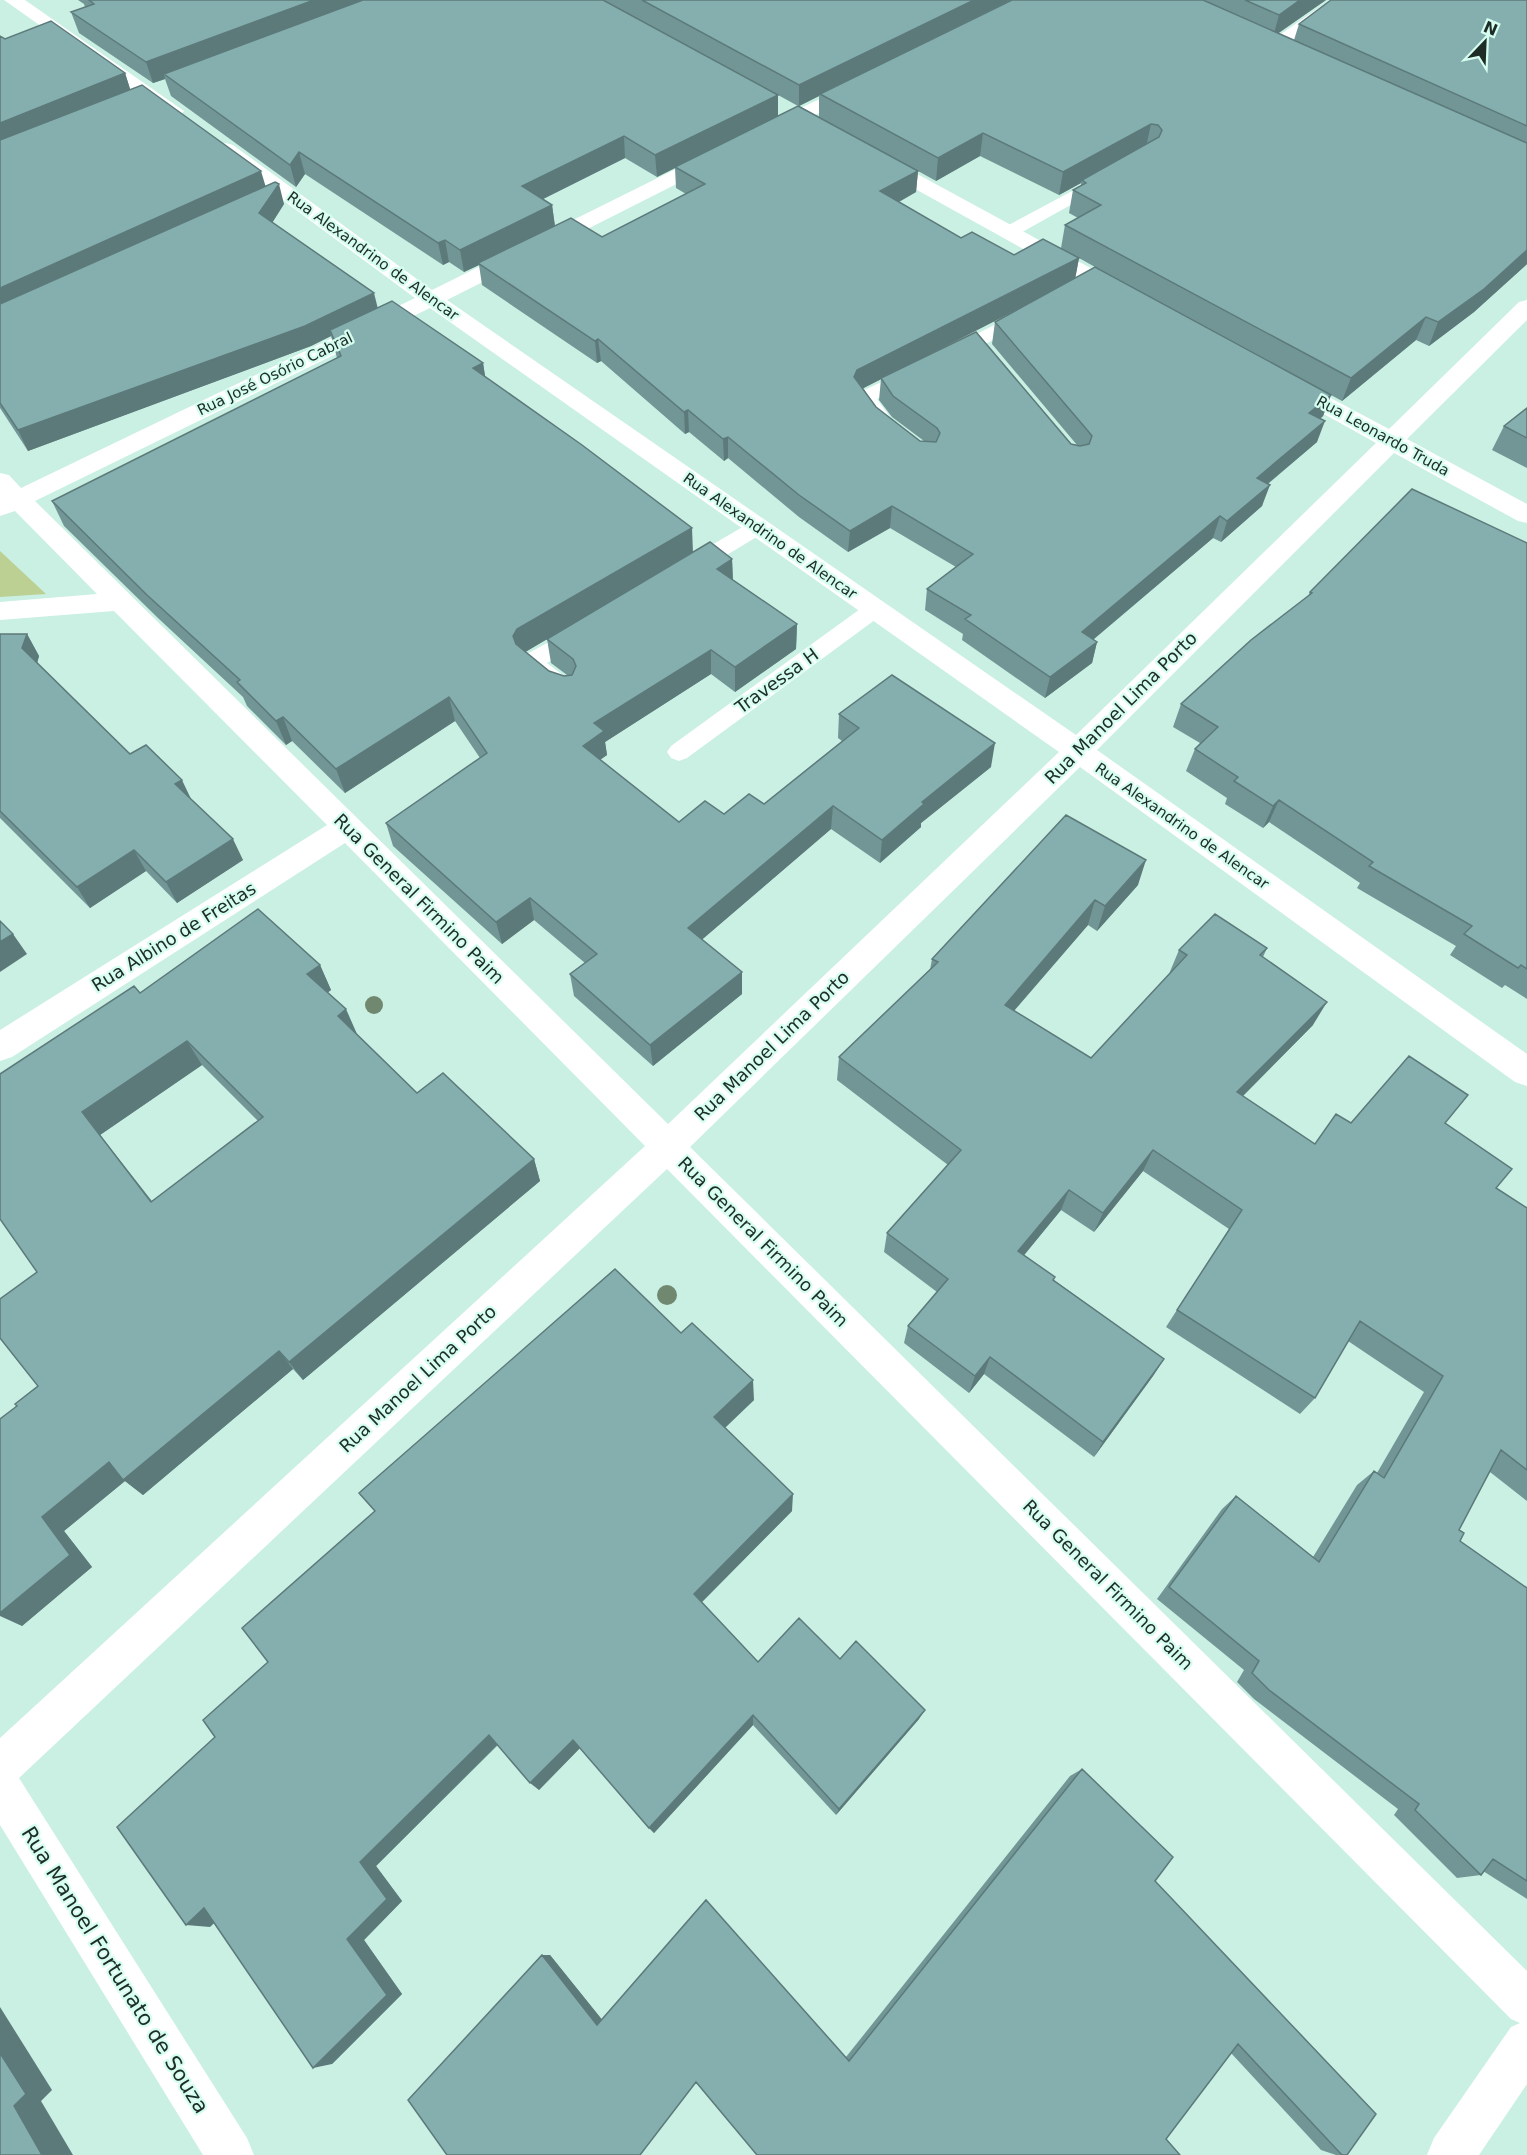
<svg xmlns="http://www.w3.org/2000/svg" width="1527" height="2155" viewBox="0 0 1527 2155" font-family="'DejaVu Sans',sans-serif">
<style>
.green{fill:#bcd094}
.lines{fill:none;stroke-linecap:round;stroke-linejoin:round}
.service{fill:#fff;fill-rule:evenodd}
.minor{fill:#fff;fill-rule:evenodd}
.tree{fill:#718870}
.wall{fill:#729696;fill-rule:evenodd}
.shaded-wall{fill:#5d7a7a}
.building{fill:#85afaf;stroke:#5d7a7a;stroke-width:1.5;fill-rule:evenodd}
.labels{text-anchor:middle;stroke-width:4.5;stroke-linejoin:round;paint-order:stroke}
.far-street-label{font-size:15px;fill:#1d2c27;stroke:#d6fef0}
.street-label{font-size:18px;fill:#1d2c27;stroke:#d6fef0}
.near-street-label{font-size:21px;fill:#1d2c27;stroke:#d6fef0}
</style>
<rect width="100%" height="100%" fill="#c9f0e2"/>
<!-- green -->
<path class="green" d="M0,551L46,594L0,597Z"/>
<g class="lines">
<!-- service -->
<path class="service" d="M1104,174L1110,175L1113,179L1110,183L1015,236H1003L1000,232L1003,228Z
M1026,309L1033,311L1035,315L1033,319L955,360H941L938,356L941,352Z
M911,368L918,370L921,374L918,378L877,399L895,424L892,428C874,433 864,410 855,397L858,393Z
M758,520L765,522L768,527L765,532L697,573L689,575L681,573L678,568L681,563L751,522Z
M875,601L883,604L886,609L883,614L687,758L679,761L671,758L667,752L671,746L867,604Z
M579,626L587,629L590,634L587,639L547,663L564,676L567,682L564,688C548,692 528,676 520,662L523,656Z"/>
<!-- minor -->
<path class="minor" d="M4,0H25L184,111L181,115H167Z
M1330,0H1351L1282,51H1268L1265,47L1268,43Z
M860,80L867,82L870,86L867,90L776,134H762L759,130L762,126Z
M226,143L233,145L432,290L708,153L715,151L722,153L725,157L722,161L447,300L1076,735L1376,443L1279,389L1275,384L1279,379L1287,377L1295,379L1389,429L1519,302L1527,300V320L1407,439L1527,504V523L1518,521L1394,453L1097,750L1527,1054V1086L1515,1082L1080,767L690,1147L1527,1971V2084L1479,2155H1427L1434,2138L1511,2027L1520,2023L1511,2019L667,1169L19,1778L247,2138L254,2155H203L0,1825V1738L645,1146L345,843L12,1057L0,1061V1030L327,825L114,611L0,620V602L97,594L15,511L0,516V473L9,475L21,488L415,298L219,153L216,149L219,145ZM430,308L1059,752L668,1124L35,501Z
M879,155L886,157L1131,290L1134,295L1131,300L1123,302L1115,300L872,165L869,161L872,157Z"/>
</g>
<!-- trees -->
<g class="tree">
<circle cx="374" cy="1005" r="9"/>
<circle cx="667" cy="1295" r="10"/>
</g>
<!-- wall -->
<path class="wall" d="M78,0H1326L1278,33L1294,40L1299,24L1527,0V264L1474,312L1429,346L1416,340L1342,401L1331,395L1323,416L1320,419L1317,442L1268,484L1262,506L1221,542L1213,538L1093,640L1097,642L1092,663L1045,698L962,640L963,634L925,610L927,589L956,567L890,528L848,552L799,517L728,458L724,461L689,432L685,434L601,361L597,363L482,285L479,265L464,272L449,262L443,265L305,174L296,187L171,96L165,79L153,83L79,33L71,12L85,7L84,4ZM778,95L798,106L778,116ZM819,96V117L799,106ZM980,156L1059,195L1081,183V186L1073,190L1069,213L1078,218L1065,225L1061,248L1014,255L961,238L899,202L916,192L918,171L936,181ZM625,158L657,177L675,168L676,188L686,194L602,237L555,226L552,205L543,199ZM1079,258L1095,267L1075,278ZM1019,308L995,322L992,344L1077,445L1071,444L915,362ZM881,379L879,400L892,417L924,441H920L876,407L863,388Z
M0,36L5,39L125,73L130,89L265,186L284,204L272,223L377,308L483,363L485,377L693,552L732,559L733,580L797,624L796,649L735,692L711,674L605,742L607,755L600,760L679,822L724,814L764,804L842,741L838,738L839,714L991,767L921,823V827L880,863L831,829L702,939L742,994L653,1066L574,996L570,974L585,963L534,920L502,944L393,846L386,823L480,758L455,721L345,793L292,741L286,745L247,706L243,697L159,619L64,526L52,501L337,358L331,336L311,346L28,451L0,408ZM547,639L551,663L567,675L564,676L549,671L525,652Z
M1527,408V468L1492,450L1504,426Z
M1527,543V999L1505,985L1502,988L1450,955L1456,946L1357,888L1360,883L1269,822L1263,828L1225,804L1227,798L1186,771L1195,749L1200,743L1173,727L1181,704L1308,596L1310,592Z
M0,634H27L39,656L37,663L130,754L191,800L243,860L177,903L146,871L90,908L0,818Z
M1138,885L1097,931L1088,925L1014,1011L1091,1058L1169,974L1179,950L1267,948L1263,957L1313,1025L1243,1096L1315,1144L1351,1123H1445L1496,1188L1527,1208V1501L1490,1472L1459,1530L1460,1541L1527,1600V1899L1483,1871L1481,1875L1457,1878L1394,1815L1398,1809L1254,1699L1237,1682L1244,1670L1157,1599L1222,1509L1236,1496L1313,1557L1357,1485L1374,1471L1377,1473L1424,1392L1348,1341L1315,1398L1300,1414L1166,1327L1229,1229L1143,1171L1094,1232L1061,1210L1024,1255L1054,1280L1164,1359L1153,1376L1094,1457L984,1374L969,1393L904,1343L908,1326L937,1292L884,1252L887,1233L948,1165L837,1080L839,1057L930,970L932,959Z
M320,965L331,990L327,993L357,1034L417,1093L534,1159L540,1181L303,1380L293,1369L143,1495L125,1481L64,1531L92,1567L22,1626L17,1406L38,1386L37,1272L140,993ZM202,1065L258,1121L152,1201L100,1135Z
M681,1333L754,1400L725,1428L792,1511L702,1602L758,1662L840,1659L919,1719L836,1815L753,1725L654,1833L580,1748L539,1790L498,1745L376,1866L402,1901L364,1940L402,1994L332,2064L214,1923L210,1927Z
M1082,1769L1155,1881L1347,2155H1336L1321,2150L1231,2053L696,2082L640,2155L542,1955H550L602,2020L846,2057L1070,1776Z"/>
<!-- shaded-wall -->
<path class="shaded-wall" d="M314,0H377L164,74L165,79L153,83L146,62Z
M974,0H1011L820,94L819,96L799,106V85Z
M1300,0H1326L1273,37L1279,15Z
M125,73L131,92L0,147V123Z
M778,95V117L675,167V168L657,177L655,155Z
M1151,124L1146,147L1082,180L1081,183L1059,195L1063,172Z
M983,133L980,156L936,181L938,158Z
M624,136L625,158L525,208L522,186Z
M299,152L305,174L296,187L290,165Z
M261,171L267,191L0,313V288Z
M918,171L916,192L879,213L880,191Z
M279,184L284,204L265,234L259,213Z
M552,205L555,227L478,263L479,265L464,272L460,250Z
M445,240L449,262L443,265L438,243Z
M1527,250V264L1474,312L1429,346L1438,322Z
M1079,258L1075,280L856,392L854,377L857,370Z
M374,293L379,313L330,330L331,336L311,346L28,451L18,430Z
M1426,317L1416,340L1342,401L1351,378Z
M598,339L601,361L597,363L595,341Z
M483,363L487,388L473,368Z
M1331,395L1323,416L1301,434L1309,413Z
M688,410L689,432L685,434L684,412Z
M1325,421L1317,442L1249,499L1257,478Z
M728,437V458L724,461L723,439Z
M1270,485L1262,506L1221,542L1227,521Z
M892,506L890,528L848,552L850,531Z
M1220,516L1213,538L1077,653L1082,632Z
M692,528L693,553L522,654L518,661L513,636L517,629Z
M732,559L733,584L717,569Z
M797,624L796,649L735,692V667Z
M27,634L39,656L35,671L22,648Z
M1097,642L1092,663L1045,698L1050,677Z
M711,650V674L605,742L607,755L586,769L583,746L594,723Z
M449,697L455,721L345,793L336,769Z
M283,717L292,741L286,745L276,721Z
M995,743L991,767L921,823V827L880,863L882,840L922,802Z
M182,780L192,801L175,784Z
M1279,800L1269,822L1263,828L1273,806Z
M833,806L831,829L690,950L688,928Z
M233,839L243,860L177,903L166,882Z
M134,850L146,871L90,908L77,887Z
M1146,860L1138,885L1097,931L1105,906Z
M530,898L534,920L502,944L496,922Z
M1095,900L1088,925L999,1028L1005,1005Z
M13,934L27,954L0,972V942Z
M320,965L331,990L319,999L307,974Z
M742,972V994L653,1066L650,1045Z
M1327,1002L1313,1025L1225,1114L1237,1092Z
M346,1009L357,1034L338,1016Z
M187,1041L202,1065L100,1135L168,1223L82,1112Z
M1153,1150L1143,1171L1094,1232L1103,1213Z
M534,1159L540,1181L303,1380L289,1362Z
M1069,1190L1061,1210L1012,1270L1018,1251Z
M279,1351L293,1369L143,1495L125,1481L64,1531L92,1567L22,1626L0,1616V1613L42,1517L109,1462Z
M990,1357L984,1374L969,1393L975,1376Z
M1164,1359L1153,1376L1094,1457L1103,1442Z
M753,1380L754,1400L716,1436L714,1417Z
M793,1494L792,1511L697,1607L694,1594Z
M925,1710L919,1719L836,1815L839,1809Z
M753,1715V1725L654,1833L649,1828Z
M489,1735L499,1743L376,1866L402,1901L364,1940L402,1994L332,2064L313,2068L347,1939L360,1862Z
M573,1740L580,1748L539,1790L530,1783Z
M204,1908L227,1910L210,1927L186,1925Z
M542,1955H550L604,2022L597,2025Z
M0,2007L52,2090L41,2101L73,2155H42L14,2106L0,2053Z"/>
<!-- building -->
<path class="building" d="M89,0H314L146,62L71,12L94,4Z
M363,0H603L778,95L655,155L624,136L522,186L552,205L460,250L445,240L438,243L299,152L290,165L164,74Z
M642,0H974L799,85Z
M1012,0H1203L1527,143V250L1484,289L1438,322L1426,317L1351,378L1065,225L1101,205L1073,190L1086,183L1082,180L1159,137L1162,130L1158,125L1151,124L1063,172L983,133L938,158L820,94Z
M1245,0H1300L1279,15Z
M1331,0H1527V126L1299,24Z
M51,21L125,73L0,123V36L5,39Z
M142,85L261,171L0,288V140Z
M798,106L918,171L880,191L961,238L972,232L1014,255L1043,239L1079,258L857,370L854,377L876,407L920,441L936,442L940,433L937,428L893,396L881,378L976,332L1071,444L1080,446L1089,444L1092,436L1088,431L995,322L1095,267L1331,395L1309,413L1325,421L1257,478L1270,485L1227,521L1220,516L1082,632L1097,642L1050,677L965,619L971,615L927,589L973,554L892,506L850,531L799,495L728,437L723,439L688,410L684,412L598,339L595,341L478,263L571,218L602,237L705,184L675,167Z
M275,182L279,184L259,213L374,293L305,326L18,430L0,403V304Z
M392,301L483,363L473,368L582,445L692,528L517,629L513,636L516,644L549,671L564,676L572,675L576,666L573,659L547,639L710,542L732,559L717,569L797,624L735,667L711,650L594,723L604,731L583,746L679,822L705,801L724,814L749,794L764,804L859,728L839,714L892,675L995,743L922,802L924,804L882,840L833,806L688,928L742,972L650,1045L570,974L597,954L530,898L496,922L386,823L487,753L449,697L336,769L283,717L276,721L237,682L240,680L147,595L52,501L341,356L330,330Z
M1527,408V438L1504,426Z
M1412,489L1527,543V969L1521,965L1518,968L1464,934L1472,926L1369,866L1373,862L1279,800L1273,806L1234,781L1238,777L1195,749L1218,727L1181,704L1251,640L1312,593L1310,592Z
M0,634H27L22,648L130,754L146,745L182,780L175,784L233,839L166,882L134,850L77,887L0,811Z
M1066,815L1146,860L1105,906L1095,900L1005,1005L1091,1058L1187,955L1179,950L1215,914L1267,948L1260,955L1327,1002L1237,1092L1315,1144L1336,1114L1351,1123L1409,1056L1468,1095L1445,1123L1512,1169L1496,1188L1527,1208V1470L1501,1450L1459,1530L1464,1533L1460,1541L1527,1588V1881L1493,1859L1481,1875L1415,1810L1419,1804L1269,1690L1252,1673L1259,1661L1169,1587L1236,1496L1319,1562L1374,1471L1384,1478L1443,1376L1360,1321L1315,1398L1177,1310L1242,1210L1153,1150L1103,1213L1069,1190L1018,1251L1055,1277L1053,1280L1164,1359L1103,1442L990,1357L975,1376L908,1326L948,1279L887,1233L961,1150L839,1057L938,962L932,959Z
M258,909L320,965L307,974L346,1009L338,1016L417,1093L443,1073L534,1159L289,1362L279,1351L123,1480L109,1462L42,1517L70,1555L0,1613V1419L17,1406L15,1404L38,1386L0,1338V1299L37,1272L0,1219V1074L134,986L140,993ZM187,1041L263,1117L151,1202L82,1112Z
M0,921L13,934L0,942Z
M615,1269L681,1333L692,1323L753,1380L714,1417L793,1494L694,1594L758,1662L799,1618L840,1659L856,1641L925,1710L839,1809L753,1715L649,1828L573,1740L530,1783L489,1735L360,1862L387,1899L347,1939L387,1995L313,2068L204,1908L186,1925L117,1827L215,1737L203,1720L268,1662L242,1628L375,1511L359,1493Z
M1082,1769L1173,1857L1155,1881L1376,2114L1347,2155H1342L1238,2044L1166,2139L1180,2155H757L696,2082L640,2155H447L408,2100L542,1955L597,2025L706,1900L849,2061Z
M0,2053L26,2094L14,2106L42,2155H0Z"/>
<g class="labels">
<!-- far-street labels -->
<g class="far-street-label">
<text transform="translate(373 256) rotate(36)" y="5">Rua Alexandrino de Alencar</text>
<text transform="translate(275 374) rotate(-26)" y="5">Rua José Osório Cabral</text>
<text transform="translate(1383 436) rotate(29)" y="5">Rua Leonardo Truda</text>
<text transform="translate(770 536) rotate(35)" y="5">Rua Alexandrino de Alencar</text>
<text transform="translate(1182 826) rotate(35)" y="5">Rua Alexandrino de Alencar</text>
</g>
<!-- street labels -->
<g class="street-label">
<text transform="translate(777 681) rotate(-36)" y="6">Travessa H</text>
<text transform="translate(1121 708) rotate(-45)" y="6">Rua Manoel Lima Porto</text>
<text transform="translate(419 899) rotate(45)" y="6">Rua General Firmino Paim</text>
<text transform="translate(174 937) rotate(-32)" y="6">Rua Albino de Freitas</text>
<text transform="translate(772 1046) rotate(-44)" y="6">Rua Manoel Lima Porto</text>
<text transform="translate(763 1242) rotate(45)" y="6">Rua General Firmino Paim</text>
<text transform="translate(418 1379) rotate(-43)" y="6">Rua Manoel Lima Porto</text>
<text transform="translate(1108 1585) rotate(45)" y="6">Rua General Firmino Paim</text>
</g>
<!-- near-street labels -->
<g class="near-street-label">
<text transform="translate(115 1970) rotate(58)" y="7">Rua Manoel Fortunato de Souza</text>
</g>
</g>
<!-- north arrow -->
<g transform="translate(1485 42) rotate(23)" stroke="#d6fef0" stroke-width="4.5" paint-order="stroke">
<path d="M0-4.5L10 22L0 15L-10 22Z" fill="#1d2c27"/>
<text y="-9" font-size="16" font-weight="bold" text-anchor="middle" fill="#1d2c27">N</text>
</g>
</svg>
